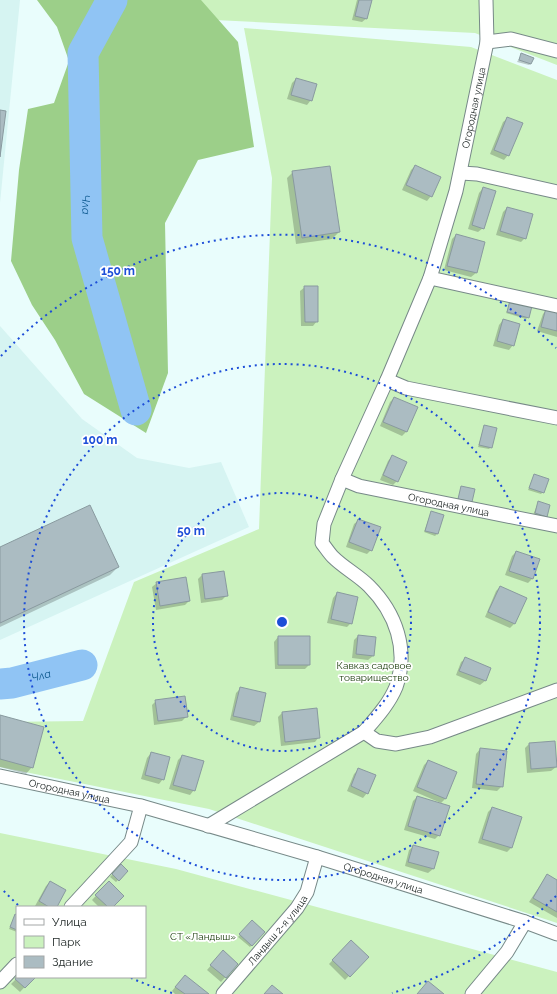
<svg xmlns="http://www.w3.org/2000/svg" width="557" height="994" viewBox="0 0 557 994" font-family="Raleway,sans-serif">
<style>
.built{fill:#d6f4f2}
.green{fill:#cbf2be;fill-rule:evenodd}
.forest{fill:#9ccf89}
.shadow{fill:#0003}
.lines{fill:none;stroke-linecap:round;stroke-linejoin:round}
.river{stroke:#90c4f4;stroke-width:31}
.building{fill:#abbcc2;stroke:#899a9f}
.street-casing{stroke:#778988;stroke-width:15}
.street{stroke:#fff;stroke-width:13}
.ring{fill:none;stroke:#1d4ed8;stroke-width:2;stroke-dasharray:2 4}
.labels{text-anchor:middle;stroke-width:3.5;stroke-linejoin:round;paint-order:stroke}
.street-label{font-size:10px;fill:#1c2423;stroke:#fff}
.park-label{font-size:10px;fill:#1f4010;stroke:#fff}
.water-label{font-size:11px;font-style:italic;fill:#0c588e;stroke:#fff}
.centre{fill:#1d4ed8;stroke:#fff;stroke-width:2}
.ring-label{font-size:12px;text-anchor:middle;font-weight:bold;fill:#1d4ed8;stroke:#fff;stroke-width:3.5;stroke-linejoin:round;paint-order:stroke}
</style>
<rect width="100%" height="100%" fill="#e9fdfc"/>
<!-- built -->
<path class="built" d="M0,0H20L0,203Z
M0,326L82,419L137,458L189,468L221,462L249,527L0,640Z"/>
<!-- green -->
<path class="green" d="M195,0H557V65L475,33L194,19Z
M244,28L471,47L557,80V923L209,809L0,767V722L83,721L134,582L259,529L272,178Z
M0,833L176,869L557,972V994H0ZM17,907H145V977H17Z"/>
<!-- forest -->
<path class="forest" d="M37,0H201L238,42L254,147L198,160L165,223L168,373L146,433L84,394L55,340L32,305L11,261L19,170L28,109L54,103L69,61L57,27Z"/>
<!-- shadow -->
<path class="shadow" d="M357,0H371L367,18L362,22L352,20Z
M521,55L531,64L529,65L517,62Z
M296,79L311,100L307,105L287,99L292,83Z
M508,118V155L504,160L490,154L503,122Z
M415,166L431,196L427,201L402,190L411,170Z
M293,172L339,232L332,239L296,244L287,178Z
M483,188V228L478,232L468,229L479,193Z
M507,208L525,238L521,242L496,235L503,212Z
M456,235L484,242L476,273L471,277L444,270L452,239Z
M305,287L317,321L313,326H301L300,291Z
M511,301L528,317L526,319L506,313Z
M547,309L557,312V337L537,331L543,314Z
M503,320L513,345L509,350L493,346L499,325Z
M394,398L417,408L406,432L402,436L380,426L390,402Z
M484,427L491,447L489,449L478,447Z
M392,456L397,481L393,485L380,480L388,461Z
M534,475L543,492L541,494L528,490Z
M462,487L471,502L469,504L457,501Z
M538,503L546,516L544,518L533,515Z
M431,512L437,534L435,536L424,532Z
M359,520L371,550L367,554L346,547L354,524Z
M0,548L118,567L110,575L0,627Z
M516,552L539,560L532,579L528,583L505,575L512,556Z
M223,572L226,596L222,600L201,603L198,579L202,575Z
M157,583L189,601L185,605L156,610L152,587Z
M500,587L514,624L510,628L485,617L496,591Z
M337,593L351,623L347,627L327,623L333,598Z
M358,636L373,656L368,660L352,658L354,640Z
M278,637L309,665L305,669H275L274,642Z
M466,658L490,669L485,681L480,685L456,675L461,662Z
M240,689L259,722L254,726L230,720L236,693Z
M156,701L186,717L182,721L154,725L152,705Z
M316,709L319,737L315,742L281,746L278,717L282,713Z
M0,716L32,767L26,774L0,767Z
M529,744L556,767L551,771L527,773L525,748Z
M480,749L502,786L497,791L472,788L476,754Z
M151,753L163,779L159,784L141,779L147,758Z
M182,756L194,790L190,795L169,789L178,760Z
M428,761L446,798L441,803L413,791L424,765Z
M359,769L367,793L363,798L347,791L354,774Z
M417,797L439,835L435,839L404,830L413,801Z
M492,808L521,817L511,848L507,852L478,843L488,812Z
M414,846L437,853L433,869L428,873L405,866L409,850Z
M121,865L127,871L116,882L110,877Z
M547,875L557,881V918L529,902Z
M50,882L55,907L35,906L46,886Z
M109,882L112,907H99L92,900Z
M15,915L17,916V932L9,929Z
M252,921L264,932L250,947L238,937Z
M351,941L367,957L345,980L329,964Z
M219,956L237,964L221,982L207,970Z
M18,977H34L20,992L11,984Z
M180,981L207,994H175L172,991Z"/>
<g class="lines">
<!-- river -->
<g class="river">
<path id="s1" d="M112,0L83,53L87,238L136,410"/>
<path id="s2" d="M0,684L12,683L82,665"/>
</g>
</g>
<!-- building -->
<path class="building" d="M359,0H372L367,19L355,16Z
M521,53L534,58L531,64L519,60Z
M296,78L317,84L312,101L291,95Z
M0,110L6,111L0,157Z
M507,117L523,123L509,156L494,150Z
M415,165L441,177L432,197L406,185Z
M330,166L340,232L302,238L292,171Z
M483,187L496,191L484,229L472,225Z
M507,207L533,214L526,239L500,231Z
M456,234L485,242L477,273L447,266Z
M304,286H318V322H305Z
M510,300L532,306L529,318L507,312Z
M546,308L557,311V331L541,327Z
M503,319L520,324L514,346L497,341Z
M394,397L418,407L407,432L383,422Z
M484,425L497,428L492,448L479,445Z
M392,455L407,462L398,482L383,475Z
M534,474L549,479L544,493L529,488Z
M461,486L475,489L472,502L458,499Z
M538,501L550,505L547,517L535,513Z
M90,505L119,567L0,623V547Z
M431,511L444,515L438,534L425,531Z
M358,519L381,527L372,551L349,542Z
M516,551L540,559L533,579L509,571Z
M224,571L228,596L205,599L202,574Z
M186,577L190,601L160,606L156,582Z
M500,586L527,598L515,624L488,612Z
M337,592L358,597L352,624L331,619Z
M358,635L376,637L374,656L356,654Z
M278,636H310V665H278Z
M465,657L491,668L486,681L459,671Z
M240,687L266,693L260,722L233,716Z
M185,696L188,717L158,721L155,700Z
M317,708L320,738L285,742L282,712Z
M0,715L44,727L33,768L0,759Z
M555,741L557,767L531,769L529,743Z
M480,748L507,751L503,787L476,784Z
M151,752L170,757L164,780L145,775Z
M182,755L204,761L195,791L173,785Z
M428,760L457,772L446,799L417,787Z
M358,768L376,775L368,794L351,786Z
M417,796L450,806L440,836L408,826Z
M492,807L522,817L512,848L482,839Z
M413,845L439,852L434,869L408,862Z
M121,864L128,871L119,881L112,874Z
M547,874L557,880V912L533,898Z
M50,881L66,890L57,907H49L39,901Z
M109,881L124,896L113,907H108L95,895Z
M15,914L17,915V930L10,927Z
M252,920L265,932L252,946L239,934Z
M351,940L369,957L350,977L332,960Z
M223,950L238,964L226,978L210,965Z
M185,975L209,994H185L175,987Z
M17,976V977H36L25,988L15,979Z
M428,981L444,994H417Z
M272,985L283,994H264Z"/>
<g class="lines">
<!-- street casing -->
<g class="street-casing">
<g id="street">
<path d="M487,42L511,39L557,51"/>
<path d="M461,173L477,174L557,192"/>
<path d="M430,278L557,306"/>
<path d="M387,380L406,388L557,418"/>
<path id="s3" d="M342,479L359,486L557,526"/>
<path d="M364,732L377,741L396,744L430,737L557,690"/>
<path id="s4" d="M0,776L141,806L317,857L525,922L557,934"/>
<path id="s5" d="M208,826L364,732C376,718 389,704 396,687C409,650 396,613 369,586C358,575 344,568 333,557C329,553 326,548 322,543L324,524L342,479L387,380L430,278L456,191L487,42L486,0"/>
<path d="M71,907L131,842L141,806"/>
<path d="M0,982L17,964"/>
<path id="s6" d="M223,994L297,908L307,892L317,857"/>
<path d="M472,994L507,952L525,922"/>
</g>
</g>
<!-- street -->
<use href="#street" class="street"/>
</g>
<!-- distance rings -->
<g class="ring">
<circle cx="282" cy="622" r="129"/>
<circle cx="282" cy="622" r="258"/>
<path d="M556 896A387 387 0 0 1 392 993M172 993A387 387 0 0 1 131 978M18 905A387 387 0 0 1 1 888M1 356A387 387 0 0 1 556 348"/>
</g>
<g class="labels">
<!-- street labels -->
<g class="street-label">
<text dy="4" stroke="none"><textPath href="#s5" startOffset="875">Огородная улица</textPath></text>
<text dy="4" stroke="none"><textPath href="#s3" startOffset="110">Огородная улица</textPath></text>
<text dy="4" stroke="none"><textPath href="#s4" startOffset="71">Огородная улица</textPath></text>
<text dy="4" stroke="none"><textPath href="#s4" startOffset="397">Огородная улица</textPath></text>
<text dy="4" stroke="none"><textPath href="#s6" startOffset="84">Ландыш 2-я улица</textPath></text>
</g>
<!-- park labels -->
<g class="park-label">
<text x="374" y="669">Кавказ садовое<tspan x="374" dy="12">товарищество</tspan></text>
<text x="203" y="940">СТ «Ландыш»</text>
</g>
<!-- water labels -->
<g class="water-label">
<text dy="4" stroke="none"><textPath href="#s1" startOffset="212">Чла</textPath></text>
<text dy="4" stroke="none"><textPath href="#s2" startOffset="42">Чла</textPath></text>
</g>
</g>
<circle cx="282" cy="622" r="6" class="centre"/>
<g class="ring-label">
<text x="118" y="275">150 m</text>
<text x="100" y="444">100 m</text>
<text x="191" y="535">50 m</text>
</g>
<!-- legend -->
<rect x="16" y="906" width="130" height="72" fill="#ffffff" stroke="#a4a7a7"/>
<rect x="24" y="919" width="20" height="6" fill="#ffffff" stroke="#a4a7a7"/>
<text x="52" y="926" font-size="12" fill="#1c2423">Улица</text>
<rect x="24" y="936" width="20" height="12" fill="#cbf2be" stroke="#a4a7a7"/>
<text x="52" y="946" font-size="12" fill="#1c2423">Парк</text>
<rect x="24" y="956" width="20" height="12" fill="#abbcc2" stroke="#a4a7a7"/>
<text x="52" y="966" font-size="12" fill="#1c2423">Здание</text>
</svg>
